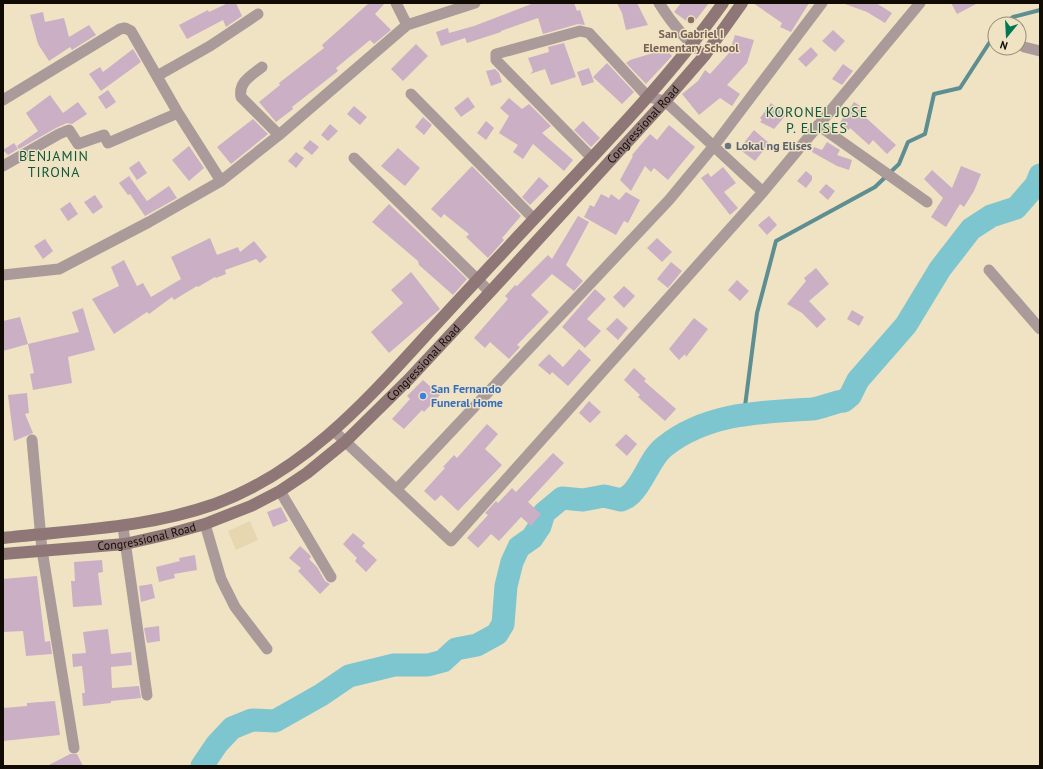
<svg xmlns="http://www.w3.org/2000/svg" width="1043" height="769" viewBox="0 0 1043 769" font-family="'PT Sans',sans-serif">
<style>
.built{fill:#e6d7b1}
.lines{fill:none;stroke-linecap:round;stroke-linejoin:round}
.stream{stroke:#5d8e92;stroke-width:4}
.river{stroke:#7dc5cf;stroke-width:23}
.building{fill:#cbafc5}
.minor{stroke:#ab9a9a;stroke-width:11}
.secondary{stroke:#8f7777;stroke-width:12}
.education-dot{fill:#8d6e63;stroke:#efe3c3;stroke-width:1.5}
.worship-dot{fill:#6b7280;stroke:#efe3c3;stroke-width:1.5}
.shop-dot{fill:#3f7fe0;stroke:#efe3c3;stroke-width:1.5}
.labels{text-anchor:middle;stroke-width:3;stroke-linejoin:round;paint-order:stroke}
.education-label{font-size:12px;font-weight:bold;fill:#785e54;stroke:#efe3c3}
.street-label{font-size:12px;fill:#110c03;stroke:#efe3c3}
.worship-label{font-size:12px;font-weight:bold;fill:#5b616d;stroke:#efe3c3;text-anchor:start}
.shop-label{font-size:12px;font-weight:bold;fill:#366cbe;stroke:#efe3c3;text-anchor:start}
.quarter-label{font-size:14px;letter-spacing:1px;fill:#0f573d;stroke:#efe3c3}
</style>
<rect width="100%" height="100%" fill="#efe3c3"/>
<!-- built -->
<path class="built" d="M250,521L258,540L236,550L228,531Z"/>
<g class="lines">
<!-- stream -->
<path class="stream" d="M1005,24L1013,17L1040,10
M744,414L757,313L776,241L875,187L899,164L908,142L925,134L934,94L960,88L995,34"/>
<!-- river -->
<path class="river" d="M202,766L217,744L232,728L252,720L275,721L321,695L349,676L394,665H428L443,661L456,649L477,645L497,634L503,624L506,586L512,562L519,547L532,538L540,526L544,513L562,498L583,500L604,496L621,500C624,499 628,497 631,494C644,482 650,458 664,447C706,413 760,412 812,409C823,408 832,402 844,401L850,396L858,380L906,325L940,269L971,229L991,216L1016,208L1036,185L1040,175"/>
</g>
<!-- building -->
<path class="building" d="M228,3H236L242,16L226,27L223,20L187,39L179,25L208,10L209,12Z
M369,3H385L375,14L391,30L374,44L370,40L336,68L338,71L292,107L293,109L276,122L259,102L280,85L279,83L324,48L322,45Z
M534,3H574L577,11L580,10L585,25L578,24L543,34L538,18L501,31V32L467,43L465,38L441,46L436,32L448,28L449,33L474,26Z
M617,3H637L648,25L626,30L622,13Z
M681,3H709L692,25L674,12Z
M753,3H809L791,32L780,27L782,23Z
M876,3L892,13L885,23L867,12L845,4Z
M951,3H978L957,14Z
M43,12L45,22L64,18L69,37L89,25L96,35L72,50L70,47L49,61L38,44L30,15Z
M833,30L845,41L835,52L822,41Z
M735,35L754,40L747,63L727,85L740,94L732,106L720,98L699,115L682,94L698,81L705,70L710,74L729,53Z
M564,43L576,77L551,85L545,69L530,74L533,71L528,58L549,52L548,47Z
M416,44L428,56L403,81L391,69Z
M811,47L818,55L806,67L798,59Z
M133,49L141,62L101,91L89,74L100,67L103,72Z
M666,49L672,56L646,84L626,63L630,60Z
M607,63L634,92L622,104L593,77Z
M843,64L853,71L842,85L832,79Z
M589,68L594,82L582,86L577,72Z
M495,69L499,73L502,82L491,86L486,71Z
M108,90L116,102L106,109L98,97Z
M50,95L63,113L78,102L87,114L72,124L67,123L56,128L19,149L17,146L38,131L26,113Z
M468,97L475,107L461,117L454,108Z
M509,98L522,109L529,104L551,126L542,133L573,160L564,171L533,144L523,159L513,152L518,145L499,133L509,116L500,108Z
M854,102L868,111L864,116L896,145L887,154L873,140L869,145L850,128L849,130L839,124Z
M771,103L786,115L774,129L760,122L762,120L760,118Z
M354,106L367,117L360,125L347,114Z
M423,117L432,125L424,135L415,127Z
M253,119L268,134L231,164L217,147Z
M486,121L494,128L486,140L477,133Z
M583,121L600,138L591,147L574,130Z
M330,124L338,131L328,141L321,135Z
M669,125L695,147L668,180L654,168L651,172L645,166L631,191L620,180L633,156L632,155L650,134L657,140Z
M754,130L769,143L755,161L739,149Z
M310,140L319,147L312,155L303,148Z
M827,142L840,150L837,155L852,160L849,170L837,166L812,152L814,147L822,150Z
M14,143L18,149L8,155L3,150Z
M189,146L204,168L189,181L172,160Z
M398,148L420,168L405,186L381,166Z
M296,152L304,158L296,168L288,161Z
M139,161L147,173L137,180L129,168Z
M472,166L521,216L502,238L504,240L488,258L466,237L469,234L444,214L441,218L431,209Z
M961,166L981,174L974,191L964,207L960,204L946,227L931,217L943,198L924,179L932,170L952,188Z
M723,167L736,183L724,192L738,208L730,215L701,178L708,173L711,177Z
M806,171L812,176V180L806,188L797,181Z
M129,176L147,201L169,186L177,198L145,216L130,194L128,195L119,183Z
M539,177L549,186L530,205L522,197Z
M826,184L835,191L828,200L819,192Z
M626,192L640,200L628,223L624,221L616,235L584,217L590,205L594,207L601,194L609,198L611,194L619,200Z
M95,195L103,207L93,214L84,202Z
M70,202L78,214L68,221L60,209Z
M389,204L467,279L453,295L419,265L418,261L372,222Z
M578,216L589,222L566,265L583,281L574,291L552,274L531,295L549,312L517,345L520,347L509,359L490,342L485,348L474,338L508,299L505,296L515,285L517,286L548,255L552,259Z
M769,216L777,225L767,235L758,225Z
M210,238L217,255L238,247L240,252L254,241L267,257L260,263L256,259L225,270L226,274L216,278L215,277L198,287L197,286L174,300L172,297L149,314L147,312L114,334L92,299L119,286L111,267L124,260L137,286L143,283L151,297L181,279L171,257Z
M657,238L672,252L662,262L647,248Z
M45,239L53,251L43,259L34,246Z
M671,262L682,271L668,288L657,279Z
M816,268L829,284L809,301L826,319L817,328L802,313L787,304L806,281L804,278Z
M411,272L440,309L389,353L371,332L403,303L391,290Z
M737,280L749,291L740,301L728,290Z
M624,286L635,296L624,308L613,297Z
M595,289L606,299L587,319L601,331L585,348L562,327Z
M83,308L95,350L68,357L72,383L33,390L30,374L34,373L28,344L79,332L72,312Z
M852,310L864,317L859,326L847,319Z
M20,317L28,344L3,351V321Z
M617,318L628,328L618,340L606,329Z
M694,318L708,329L686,357L685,354L679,360L669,349Z
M579,349L591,360L568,386L552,372L550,375L538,365L549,354L563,367Z
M634,368L646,379L644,381L676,409L665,421L638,397L640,395L624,380Z
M423,380L440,395L424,412L422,410L404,429L392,419L410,399L407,396Z
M27,393L29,413L25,414L33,433L14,441L8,395Z
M589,401L601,412L590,423L579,413Z
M487,424L498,434L485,449L502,465L458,511L441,495L435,501L424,491L445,468L443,467L454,455L457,458Z
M626,434L637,444L627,456L615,445Z
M553,453L564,463L528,502L541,514L531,526L521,517L499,541L491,534L478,548L467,538L488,515L485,513L496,501L498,503L512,488L516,492Z
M281,507L288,521L273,527L267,512Z
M353,533L365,543L362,546L377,560L366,572L355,561L357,558L343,544Z
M300,546L310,555L311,557L309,559L317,567L325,581L330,584L320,594L298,571L301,568L289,558Z
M195,555L197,570L174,574L175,578L159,582L156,567L180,561L179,558Z
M102,560L103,572L98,573L102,605L73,607L71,581H75L74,562Z
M37,576L45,642L50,641L52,654L26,656L23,631L3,632V579Z
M152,584L155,598L141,602L139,586Z
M159,626L160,641L147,643L144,628Z
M108,629L111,654L131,652L132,665L111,667L112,688L139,686L141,698L111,701V703L83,706L82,693H85L82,666L73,667L72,654L86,653L83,632Z
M55,701L60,735L3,741V708L27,706V703Z
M70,754H77L83,766H47Z"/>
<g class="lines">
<!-- minor -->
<path class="minor" d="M396,3L407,25
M659,3C672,24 685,40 705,55
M1024,47L1040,51
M262,67C252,75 238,82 241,97L279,135
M157,76L210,46L258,14
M411,94L534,219
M3,100L120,29L125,28L131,31L178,113L108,143L104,135L78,144L69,130L59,134L3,166
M178,113L221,181
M818,125L927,202
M591,157L496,60V54L580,31L589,33L648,97L665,101L763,192
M354,158L490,292
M989,270L1040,329
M3,275L59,269L149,222L221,181L279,135L407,25L475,3
M334,431L451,541L763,192L920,3
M32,440L42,550L74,748
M397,489L669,200L713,147L822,3
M280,491L331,577
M205,524L221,579L235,607L267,649
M123,527L147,695"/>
<!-- secondary -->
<g class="secondary">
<path d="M3,538C75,530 147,528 215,504C300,473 361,407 420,342C449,310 479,278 509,246C582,167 660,91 723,3"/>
<path id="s1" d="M3,554L125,544L169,534L205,524L251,506L280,491L307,473L345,442L409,379L490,292L665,101L705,55L742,3"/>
</g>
</g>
<!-- markers -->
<circle class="education-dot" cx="691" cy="20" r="4"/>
<circle class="worship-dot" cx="728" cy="146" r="4"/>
<circle class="shop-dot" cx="423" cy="396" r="4"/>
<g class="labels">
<!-- education labels -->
<g class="education-label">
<text x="691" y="38">San Gabriel I<tspan x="691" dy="14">Elementary School</tspan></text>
</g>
<!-- street labels -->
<g class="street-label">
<text dy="4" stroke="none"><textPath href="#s1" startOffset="804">Congressional Road</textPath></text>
<text dy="4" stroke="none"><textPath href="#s1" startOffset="480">Congressional Road</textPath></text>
<text dy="4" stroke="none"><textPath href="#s1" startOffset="145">Congressional Road</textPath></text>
</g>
<!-- worship labels -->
<g class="worship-label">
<text x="736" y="150">Lokal ng Elises</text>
</g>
<!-- shop labels -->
<g class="shop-label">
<text x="431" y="393">San Fernando<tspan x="431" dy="14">Funeral Home</tspan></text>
</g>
<!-- quarter labels -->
<g class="quarter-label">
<text x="817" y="117">KORONEL JOSE<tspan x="817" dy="16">P. ELISES</tspan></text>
<text x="54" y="161">BENJAMIN<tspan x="54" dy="16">TIRONA</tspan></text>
</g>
</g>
<!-- border -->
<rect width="1043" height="769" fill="none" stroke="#110c03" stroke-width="8"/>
<!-- north arrow -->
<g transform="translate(1007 36) rotate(198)"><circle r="19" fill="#efe3c3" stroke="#968d76"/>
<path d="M0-3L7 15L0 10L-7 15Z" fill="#007854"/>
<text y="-6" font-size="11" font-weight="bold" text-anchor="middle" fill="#110c03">N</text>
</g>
</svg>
